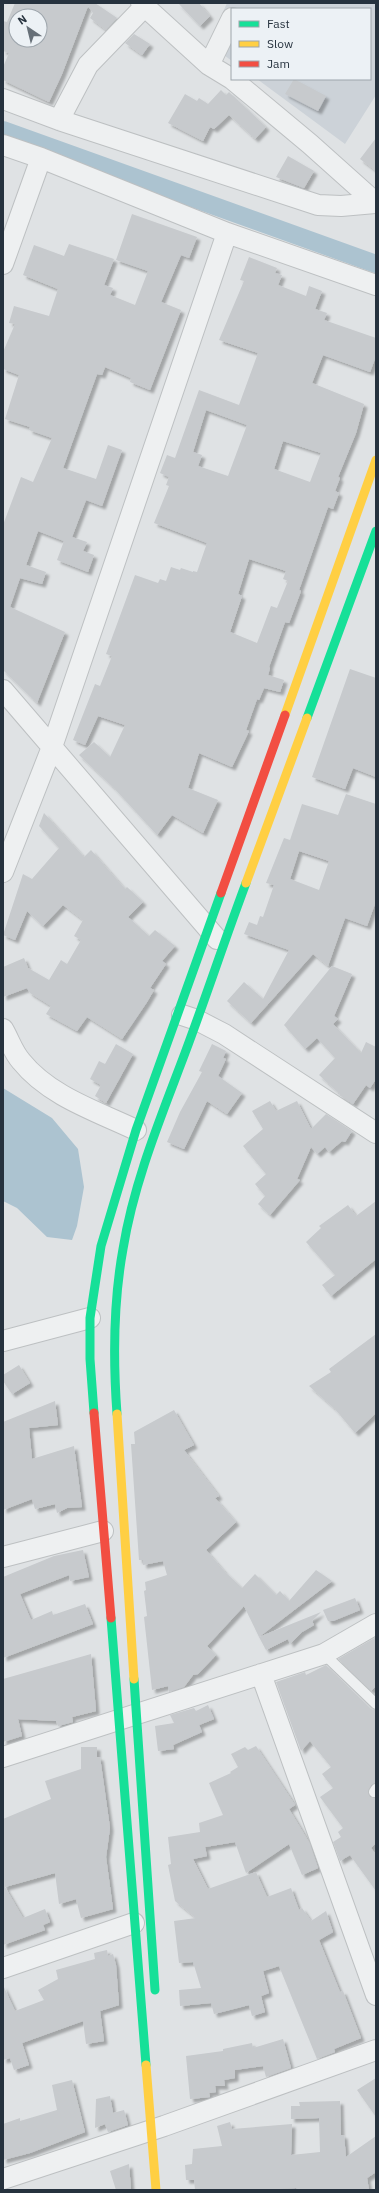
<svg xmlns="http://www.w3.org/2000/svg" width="379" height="2193" viewBox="0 0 379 2193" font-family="'IBM Plex Sans',sans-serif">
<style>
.built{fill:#ccd2d8}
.water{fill:#acc3d0}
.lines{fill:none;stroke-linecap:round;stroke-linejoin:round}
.canal{stroke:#acc3d0;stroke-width:18}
.building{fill:#c7cacd;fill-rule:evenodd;filter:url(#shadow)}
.lane-casing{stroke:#bdc0c2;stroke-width:12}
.street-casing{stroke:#bdc0c2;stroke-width:22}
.lane{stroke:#eef0f1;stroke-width:10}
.street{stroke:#eef0f1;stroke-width:20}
.fast{stroke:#16e098;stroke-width:9}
.slow{stroke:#ffcf43;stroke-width:9}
.jam{stroke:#f24e42;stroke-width:9}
</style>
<defs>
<filter id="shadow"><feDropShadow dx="3.5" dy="3.5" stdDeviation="1" flood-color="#0004"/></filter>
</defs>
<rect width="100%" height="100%" fill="#dfe2e4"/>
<!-- built -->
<path class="built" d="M227,3H376V95L345,144L257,79H370V9H232V61L209,44Z"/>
<!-- water -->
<path class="water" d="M3,1088L52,1118L78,1149L84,1187L77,1226L72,1240L47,1237L17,1208L3,1201Z"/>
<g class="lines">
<!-- canal -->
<path class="canal" d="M3,130L376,264"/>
</g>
<!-- building -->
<path class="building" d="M15,3H95L117,18L106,30L90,18L93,13L88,6L62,74L49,102L3,80V67L9,53L3,51V21L7,22ZM16,16H40V40H16Z
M178,3H199L210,16L200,26Z
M134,34L150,44L142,55L125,43Z
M294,79L326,96L318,111L285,94Z
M221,90L226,95L229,92L266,127L255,139L229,115L214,129L210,127L203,141L168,123L185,94L197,101L199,98L208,104Z
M376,138V171L360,159Z
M288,156L314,171L304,188L276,177Z
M132,214L197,237L189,258L181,255L161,302L181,310L150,390L130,382L131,378L105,367L102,375L97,374L63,468L96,479L108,445L122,450L102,506L86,500L72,537L87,542L83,551L94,555L88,572L57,560L64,541L38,531L26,565L46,572L42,584L20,578L10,607L65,632L37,703L3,670V525L21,477L33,482L52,438L29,430L30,427L5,419L19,375L3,369V352L15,324L9,323L14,306L49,316L58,289L23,275L34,245L64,256L69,244L114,259L104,285L113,288L110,295L135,305L148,271L116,260Z
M249,257L277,268L275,273L282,275L278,285L306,296L309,286L322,291L315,309L327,313L324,320L376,338V356L370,372L323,355L312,383L364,404L356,433L338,477L340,478L335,491L339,493L333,509L328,507L299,590L301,591L289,623L285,622L269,667L270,668L268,675L284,680L280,692L264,688L259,700L257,699L246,730L249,731L232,767L199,753L188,788L218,800L203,833L172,815L157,835L114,788L79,755L94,742L110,757L125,725L98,716L85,745L73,740L95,684L100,686L112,656L106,654L135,575L158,583L160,579L166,581L171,567L180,570L181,568L193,572V571L197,572L207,543L154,523L169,486L166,485L169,477L160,473L167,455L175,458L199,390L239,405L258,353L219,340L244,281L240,280ZM206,410L247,425L228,476L198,466L202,455L193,452ZM283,441L321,453L310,482L274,469ZM249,559L286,571L283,579L288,581L277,608L271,606L257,643L230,632L242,596L238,594Z
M350,669L376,678V777L353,768L345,789L312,777Z
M346,794L376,804V901L367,926L345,918L328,966L313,954L251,1023L227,1001L244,982L263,999L289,950L244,934L249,922L257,925L260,916L263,917L274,885L266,883L284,838L290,840L302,804L338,815ZM299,851L329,861L319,890L290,879Z
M44,813L84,857L91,850L125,889L127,887L143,902L128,917L149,936L155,930L175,946L162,961L166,964L150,988L154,990L147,1002L122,1039L87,1017L77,1031L46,1014L51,1006L30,993L27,988L3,997V967L24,958L28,968L49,980L61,960L67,964L81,940L74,936L83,920L63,905L43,926L27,911L15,940L3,935L23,874L32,879L59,848L39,826Z
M332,966L352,974L334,1016L338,1019L333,1024L361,1053L366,1042L376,1047V1079L370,1088L366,1085L353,1104L339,1095L340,1094L319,1075L335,1058L317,1038L305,1049L284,1025Z
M116,1044L133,1054L106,1103L95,1096L101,1085L90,1079L99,1061L105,1064Z
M212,1044L226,1051L223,1058L226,1059L218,1076L242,1093L227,1114L207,1101L184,1149L167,1142L180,1112L202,1072L199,1071Z
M270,1101L276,1111L297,1101L311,1129L326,1114L352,1131L345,1142L342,1141L329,1152L325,1147L317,1154L311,1147L297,1179L300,1180L270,1215L258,1204L265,1196L255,1184L266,1174L243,1146L263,1129L252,1111Z
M376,1201V1259L331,1296L322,1285L335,1275L306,1242L321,1228L319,1226L348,1205L356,1216Z
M376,1334V1413L355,1433L335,1409L309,1386L331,1372L329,1369Z
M19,1365L30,1383L12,1394L3,1381V1375Z
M55,1401L58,1425L29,1428L32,1459L74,1446L82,1507L67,1508L57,1513L55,1504L35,1509L32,1499L3,1510V1422Z
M174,1410L194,1445L184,1450L219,1496L215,1498L236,1522L206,1550L225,1572L242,1588L255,1574L276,1595L280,1591L289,1601L316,1570L332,1581L259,1637L244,1606L207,1646L216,1655L198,1674L193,1675L184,1687L169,1692L168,1686L152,1690L144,1617L147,1616L144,1591L146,1590L145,1582L167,1575L163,1561L143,1565V1560H139L131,1444H135L134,1432Z
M83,1550L89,1577L70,1581L69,1575L20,1594L31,1620L52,1611L53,1615L85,1604L93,1624L3,1658V1577L54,1556Z
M355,1598L360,1610L333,1621H328L323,1610Z
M321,1612L312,1621L314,1625L302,1632L290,1644L288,1639L266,1650L259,1637Z
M376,1637V1686L371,1691L338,1659Z
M91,1654L96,1711L72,1717L73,1722L58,1726L56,1721L18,1719L22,1736L3,1742V1679Z
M326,1665L371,1709L376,1710V1783L371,1785L368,1792L370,1797L376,1798V1843L371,1848L376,1855V1891L350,1855L340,1861L333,1842L341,1837L338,1832L343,1828L320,1797L333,1788L322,1774L331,1767L310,1741L301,1751L276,1682L305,1672L306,1675Z
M208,1705L214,1719L199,1725L202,1732L173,1745L174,1749L158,1751L155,1726L174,1723L170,1715L194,1708L196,1711Z
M256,1746L295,1805L289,1809L310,1844L318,1868L302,1875L289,1844L246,1873L235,1842L205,1847L207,1856L193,1859L208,1889L256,1872L267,1897L291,1888L299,1910L302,1908L311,1921L326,1911L333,1932L319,1940L340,1992L343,1991L361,2038L334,2049L335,2052L317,2059L279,1966L263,1971L269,1993L261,1996L265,2012L252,2016L249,2005L214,2014L211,2003L180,2006L179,1990L201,1988L193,1962L179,1963L174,1921L196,1918L175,1901L168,1865L171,1864L168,1837L200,1832L199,1823L223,1815L209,1783L231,1773L230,1772L238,1767L231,1754L245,1747L248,1750Z
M81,1747H97V1757H100L110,1828L106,1857L113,1909L81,1918L76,1899L59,1904L55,1873L5,1887L23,1918L45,1909L50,1922L43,1925L45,1930L3,1945V1819L51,1799L45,1781L81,1769Z
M107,1950L108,1956L113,1954L116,1965L119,2005L100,2011L104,2041L86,2044L83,2021L22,2043L29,2065L14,2070L10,2058L3,2060V1985L15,2011L44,2000L38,1990L58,1979L56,1970L95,1959L94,1953Z
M283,2039L291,2068L266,2077L263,2066L235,2070V2078L224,2080L225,2086H215L216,2092L209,2093L210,2097L190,2099L186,2056L223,2051V2049L252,2043L253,2048Z
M376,2078V2117L357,2090Z
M72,2080L85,2132L30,2153L3,2160V2124L20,2118V2121L57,2110L52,2085Z
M110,2096L113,2113L124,2110L128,2125L108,2132L105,2124L95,2128L96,2099Z
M340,2101L341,2135H344L346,2157L376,2136V2172L367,2178L369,2190H299L296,2188L263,2190H195L194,2180H186L185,2165L192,2164L193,2149L222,2146L217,2126L230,2122L232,2129L292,2124L291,2155L320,2152L319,2118L291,2119V2106H300L299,2102Z
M129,2164L131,2190H116L110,2171Z"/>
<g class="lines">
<!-- lane casing -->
<g class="lane-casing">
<path id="lane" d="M324,1654L376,1704
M374,1792L376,1789"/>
</g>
<!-- street casing -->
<g class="street-casing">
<path id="street" d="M141,3L209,65L232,79
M209,65L232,18
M232,79L310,144L376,203
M3,99L59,120L318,205L341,206L375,203
M59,120L88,65L145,6
M3,145L41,158L227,233L376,285
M3,264L41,158
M3,690L217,939
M3,872L52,747L227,233
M182,1015L197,1020L224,1034L376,1133
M3,1029C9,1039 13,1052 21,1061C49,1096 96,1111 136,1130
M3,1341L90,1318
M3,1557L103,1531
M261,1674L376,1995
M3,1757L324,1654L376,1624
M3,1968L134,1923
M3,2179L164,2126L376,2050"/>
</g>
<!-- lane -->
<use href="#lane" class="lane"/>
<!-- street -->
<use href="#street" class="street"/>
<!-- fast -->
<path class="fast" d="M307,718L376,531
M94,1413L90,1359V1318L101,1246L136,1130L221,893
M117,1414C113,1359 113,1304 123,1249C134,1181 161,1117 185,1053C206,997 225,939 246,883
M111,1618L146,2065
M134,1679L155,1990"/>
<!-- slow -->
<path class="slow" d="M285,715L376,460
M246,883L307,718
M117,1414L134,1679
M146,2065L156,2190"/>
<!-- jam -->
<path class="jam" d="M221,893L285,715
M94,1413L111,1618"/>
</g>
<!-- border -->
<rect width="379" height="2193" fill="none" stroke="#26323e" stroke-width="8"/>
<!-- legend -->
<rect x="231" y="8" width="140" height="72" fill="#ecf1f5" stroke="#9da5ac"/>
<rect x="239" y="21" width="20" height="6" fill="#16e098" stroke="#9da5ac"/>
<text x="267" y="28" font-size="12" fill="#26323e">Fast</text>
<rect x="239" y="41" width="20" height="6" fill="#ffcf43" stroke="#9da5ac"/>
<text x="267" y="48" font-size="12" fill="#26323e">Slow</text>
<rect x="239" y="61" width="20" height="6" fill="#f24e42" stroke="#9da5ac"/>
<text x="267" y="68" font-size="12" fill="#26323e">Jam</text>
<!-- north arrow -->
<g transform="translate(28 28) rotate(325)"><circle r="19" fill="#ecf1f5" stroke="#9da5ac"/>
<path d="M0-3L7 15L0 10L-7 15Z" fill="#677078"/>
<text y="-6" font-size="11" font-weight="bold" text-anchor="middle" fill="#26323e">N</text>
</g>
</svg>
